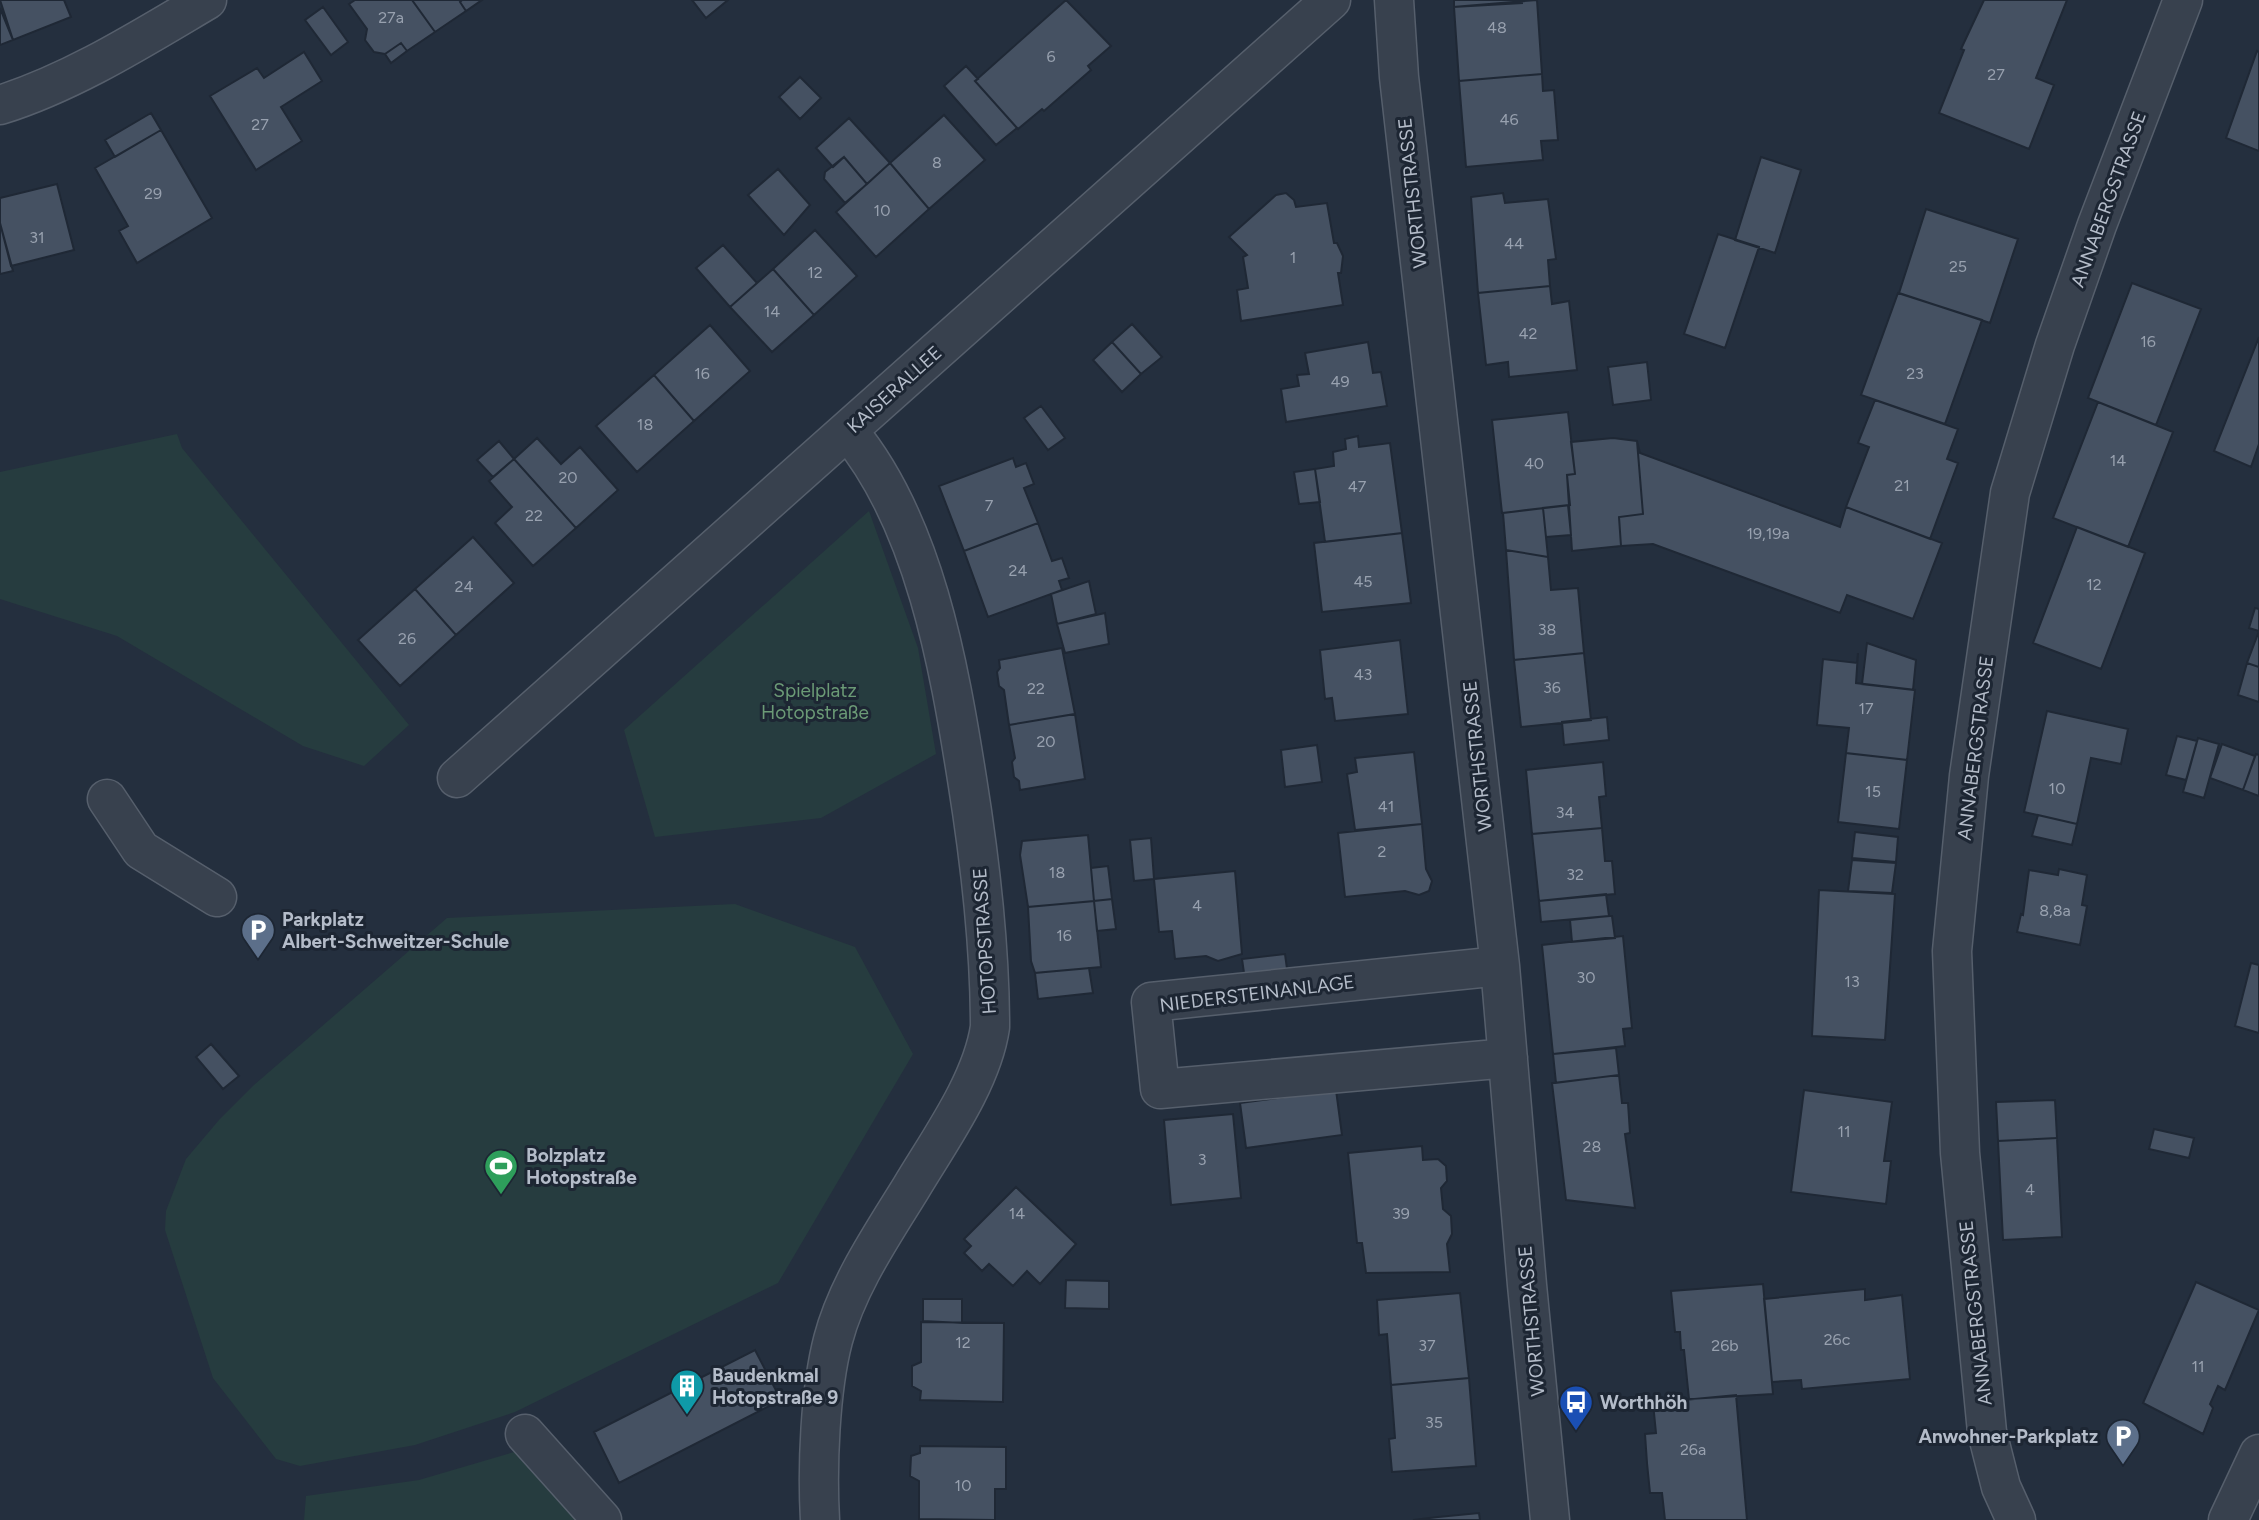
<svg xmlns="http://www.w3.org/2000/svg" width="2259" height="1520" viewBox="0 0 2259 1520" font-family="Figtree,sans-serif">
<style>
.green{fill:#263c3f}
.building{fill:#455162;stroke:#1f2835;stroke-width:2}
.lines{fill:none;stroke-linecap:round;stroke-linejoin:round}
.minor-casing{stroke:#565f6c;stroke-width:41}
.minor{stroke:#38414e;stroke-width:38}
.labels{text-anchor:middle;stroke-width:6;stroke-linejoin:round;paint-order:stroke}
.number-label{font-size:16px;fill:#98a1af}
.street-label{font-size:19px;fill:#b4bcc9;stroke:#1d2633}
.park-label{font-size:19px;fill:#6b9a76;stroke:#1d2633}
.poi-label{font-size:19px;font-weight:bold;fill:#b4bcc9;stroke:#1d2633;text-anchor:start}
</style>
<rect width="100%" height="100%" fill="#242f3e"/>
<!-- green -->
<path class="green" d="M177,434L182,448L409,725L364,766L303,746L117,636L0,599V472Z
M869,511L918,648L936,754L821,818L655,837L624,730Z
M735,904L855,947L913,1054L778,1283L515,1412L415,1445L300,1466L276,1459L213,1378L165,1230L166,1211L186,1159L219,1120L254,1085L447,918Z
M514,1452L576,1520H304L306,1496L419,1480Z"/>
<!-- building -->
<path class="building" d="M0,0H64L71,17L13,40Z
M355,0H412L435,32L407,51L401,43L385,54L374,52L365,40L367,29L349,4Z
M412,0H462L460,2L466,11L435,32Z
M462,0H482L466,11L460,2Z
M692,0H728L706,18Z
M1066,0L1111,46L1088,66L1091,70L1044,111L1042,109L1018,129L975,81Z
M1454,0H1522V3L1454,7Z
M1537,0L1542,74L1459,81L1454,7Z
M1984,0H2067L2036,78L2054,85L2029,149L1939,113L1964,50L1961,49Z
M323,7L348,42L331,55L305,20Z
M0,8L13,40L0,45Z
M401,43L407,51L391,63L385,54Z
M2257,51L2259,52V151L2226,138Z
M304,52L322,81L281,107L302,141L256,170L210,96L257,68L264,78Z
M966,66L978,79L975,81L1017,128L996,145L944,86Z
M1542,74L1543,91L1554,90L1558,140L1541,141L1543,160L1466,167L1459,81Z
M800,77L821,98L800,119L779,97Z
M151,113L161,130L115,157L105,140Z
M944,115L985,160L929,209L890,163Z
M849,118L890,163L867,184L844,157L833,167L816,148Z
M161,130L212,218L137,263L119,231L128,226L95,168Z
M844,157L867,184L845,203L824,179L825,172Z
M1761,157L1801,170L1775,253L1735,240Z
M890,163L929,209L876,257L836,212Z
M778,169L810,205L784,235L748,195Z
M57,184L74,250L11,266L0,223V198Z
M1286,193L1294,200L1296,207L1327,203L1334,243H1337L1343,256L1341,273H1338L1343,305L1241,321L1237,290L1248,288L1243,257L1247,255L1229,237L1276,195Z
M1503,193L1505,203L1548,199L1556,259L1548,260L1550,286L1478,293L1471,197Z
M1926,209L2018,239L1990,323L1899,293Z
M0,223L13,271L0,274Z
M815,230L857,276L814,315L773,269Z
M1718,234L1759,247L1725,348L1684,334Z
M723,245L757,283L730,307L696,268Z
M773,269L814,315L772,352L730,307Z
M2132,283L2201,309L2156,425L2088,398Z
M1550,286L1552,304L1569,301L1577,370L1509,377L1508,362L1486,365L1478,293Z
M1898,293L1982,320L1945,424L1861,395Z
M1132,324L1162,357L1141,374L1112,342Z
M710,325L750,371L694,421L654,375Z
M2259,337V444L2251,467L2214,451Z
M1112,342L1141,374L1122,392L1093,360Z
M1368,342L1373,373L1381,372L1387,406L1286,422L1281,389L1299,386L1297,375L1309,374L1305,353Z
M1647,362L1651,400L1613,405L1608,367Z
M654,375L694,421L637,472L596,426Z
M1875,400L1958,429L1947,459L1958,463L1930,539L1846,507L1869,447L1858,443Z
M2098,402L2173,432L2128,547L2053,518Z
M1041,406L1065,438L1048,450L1024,418Z
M1568,412L1575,474L1567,475L1570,505L1502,513L1492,420Z
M1358,436L1359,447L1390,443L1402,533L1325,542L1315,469L1334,466L1333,452L1346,449L1345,439Z
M537,438L561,464L580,447L618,490L576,528L514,459Z
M1613,438L1637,441L1643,514L1619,517L1621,546L1572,551L1567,475L1575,474L1571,442Z
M499,441L514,459L493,477L477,460Z
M1637,441L1640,453L1840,527L1846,507L1942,543L1913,619L1847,595L1840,613L1653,544L1621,546L1619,517L1643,514Z
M1013,458L1016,467L1026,463L1034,484L1024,488L1038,523L964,551L939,486Z
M514,459L576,528L533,566L495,523L512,507L489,481Z
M1315,469L1320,502L1299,504L1294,472Z
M1568,505L1571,535L1546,537L1543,508Z
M1543,508L1548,557L1506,550L1503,513Z
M1038,523L1052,561L1062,558L1069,578L1059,581L1062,590L988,617L964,551Z
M2077,527L2145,553L2101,669L2033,643Z
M1402,533L1411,603L1322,612L1314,543Z
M473,537L514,583L456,635L415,589Z
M1506,550L1548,557L1551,590L1578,588L1584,653L1514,660Z
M1089,581L1096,614L1057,624L1051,594Z
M415,589L456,635L400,686L358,640Z
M2255,608L2259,609V631L2249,628Z
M1105,613L1109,644L1065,653L1057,624Z
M2259,631V667L2247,663Z
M1400,640L1408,714L1335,721L1332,698L1325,699L1320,650Z
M1867,643L1916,660L1913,690L1862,684Z
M1062,648L1075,714L1009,725L1004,690L999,686L997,672L1000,668L999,660Z
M1584,653L1591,720L1521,727L1514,660Z
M1858,653L1856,683L1915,690L1907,760L1846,753L1849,728L1817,725L1823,659L1857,663Z
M2247,663L2259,667V702L2238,695Z
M2047,711L2128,729L2121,764L2091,758L2077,824L2024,812Z
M1075,714L1085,779L1020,790L1019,781L1014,777L1012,762L1015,758L1009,725Z
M1607,717L1609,740L1564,745L1562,722Z
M2177,736L2197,741L2186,780L2166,775Z
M2198,738L2219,744L2204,798L2183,792Z
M2222,744L2255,756L2243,790L2210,778Z
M1317,745L1322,782L1285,787L1281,750Z
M1414,752L1422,824L1355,830L1347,774L1357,772L1355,758Z
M1846,753L1907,760L1899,829L1838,822Z
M2256,754L2259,755V796L2243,790Z
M1603,762L1606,796L1599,797L1602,828L1532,834L1526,770Z
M2038,815L2077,824L2072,845L2032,836Z
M1422,824L1426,869L1432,881L1429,891L1419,895L1405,891L1345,897L1338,833Z
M1602,828L1605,861H1612L1615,894L1539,901L1532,834Z
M1855,832L1898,837L1896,862L1852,858Z
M1088,835L1094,901L1028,907L1020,855L1022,841Z
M1151,838L1154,879L1134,881L1130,840Z
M1852,860L1896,863L1892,893L1848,891Z
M1108,866L1112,899L1094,901L1091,868Z
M2059,869L2087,875L2082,905L2087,906L2080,945L2017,932L2021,914L2023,915L2029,870L2058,875Z
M1235,871L1242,954L1218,961L1206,956L1175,959L1172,931L1159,932L1154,879Z
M1819,890L1895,894L1885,1040L1812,1036Z
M1606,894L1609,916L1541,922L1539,901Z
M1112,899L1116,929L1097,931L1094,901Z
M1094,901L1101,967L1035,973L1031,961L1028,907Z
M1609,916H1612L1615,938L1572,942L1570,920Z
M1623,936L1632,1028L1623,1029L1625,1046L1553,1054L1542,945Z
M1285,954L1288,976L1245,980L1242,959Z
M2251,963L2259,965V1033L2235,1026Z
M1089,968L1093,993L1038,999L1035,973Z
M211,1044L239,1076L223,1089L196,1057Z
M1616,1048L1619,1075L1556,1083L1553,1054Z
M1619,1075L1622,1103H1628L1630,1133L1625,1134L1635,1208L1566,1200L1552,1083Z
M1336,1090L1342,1135L1246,1148L1240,1103Z
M1804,1090L1892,1102L1884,1161H1891L1886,1204L1791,1192Z
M2055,1100L2057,1138L1998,1141L1996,1102Z
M1233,1114L1241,1198L1171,1205L1164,1120Z
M2154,1129L2194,1138L2189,1158L2149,1149Z
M2057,1138L2062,1237L2003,1240L1998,1141Z
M1422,1146L1423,1160L1438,1159L1446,1166L1447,1181L1441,1188L1443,1209L1451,1216L1452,1234L1447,1244L1450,1272L1366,1273L1362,1243H1357L1348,1153Z
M1016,1187L1076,1244L1040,1284L1027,1271L1013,1286L989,1264L982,1271L964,1253L971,1246L964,1239Z
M1066,1280L1109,1281V1309L1065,1308Z
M2196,1282L2259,1310L2225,1390L2218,1386L2210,1404L2213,1408L2203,1434L2143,1403Z
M1763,1284L1773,1394L1689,1399L1684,1350H1681L1680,1332H1675L1671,1291Z
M1865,1289V1300L1902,1295L1910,1379L1802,1389L1801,1380L1772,1382L1764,1299Z
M1460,1293L1469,1378L1391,1385L1387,1334L1379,1335L1377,1300Z
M923,1299H962V1323L923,1321Z
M921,1322L1004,1323L1003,1402L920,1400L921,1391L912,1386V1366L921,1362Z
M755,1350L781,1400L619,1483L594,1432Z
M1469,1378L1476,1466L1392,1472L1389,1439L1395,1438L1391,1385Z
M1736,1395L1747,1520H1665L1662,1493H1650L1647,1463L1645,1434L1656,1433L1653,1403Z
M920,1446L1006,1447V1489H995V1520L919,1519V1481L910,1476L911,1456L920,1453Z
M1479,1513L1480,1520H1413L1438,1517Z"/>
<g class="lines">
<!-- minor casing -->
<g class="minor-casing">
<path id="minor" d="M1394,0L1399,77L1500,966L1527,1285L1550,1520
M0,105C73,82 141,39 207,0
M457,778L1331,0
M107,799L141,850L217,897
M1500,966L1151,1002L1160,1089L1508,1058
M525,1434L602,1520
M820,1520C817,1467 820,1390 833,1340C847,1286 882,1235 911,1188C939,1141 982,1082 990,1027C990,944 980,860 967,779C949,665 924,522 848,431
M2016,1520L2001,1487L1987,1432L1960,1153L1952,951L1969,776L2010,493L2055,345L2097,225L2183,0
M2228,1520L2259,1454"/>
</g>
<!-- minor -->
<use href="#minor" class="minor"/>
</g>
<!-- icons -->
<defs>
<g id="parking-pin" transform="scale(1.75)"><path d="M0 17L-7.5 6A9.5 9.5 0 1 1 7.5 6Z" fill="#5c6f8a" stroke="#1d2633"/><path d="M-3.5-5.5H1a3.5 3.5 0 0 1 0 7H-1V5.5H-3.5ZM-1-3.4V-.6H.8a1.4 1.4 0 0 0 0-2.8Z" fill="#fff"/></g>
<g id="stadium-pin" transform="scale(1.75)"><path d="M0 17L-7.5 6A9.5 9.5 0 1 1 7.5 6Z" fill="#2e9e5b" stroke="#1d2633"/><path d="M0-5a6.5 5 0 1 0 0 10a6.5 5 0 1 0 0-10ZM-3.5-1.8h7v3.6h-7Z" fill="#fff"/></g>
<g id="building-pin" transform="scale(1.75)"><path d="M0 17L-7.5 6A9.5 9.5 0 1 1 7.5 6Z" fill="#0f9aa8" stroke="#1d2633"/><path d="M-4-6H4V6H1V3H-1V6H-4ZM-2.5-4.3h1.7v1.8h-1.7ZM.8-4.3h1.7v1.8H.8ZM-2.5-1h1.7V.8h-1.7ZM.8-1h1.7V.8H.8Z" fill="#fff"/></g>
<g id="bus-pin" transform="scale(1.75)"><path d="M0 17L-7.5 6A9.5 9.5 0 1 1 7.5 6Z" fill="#1a4fb4" stroke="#1d2633"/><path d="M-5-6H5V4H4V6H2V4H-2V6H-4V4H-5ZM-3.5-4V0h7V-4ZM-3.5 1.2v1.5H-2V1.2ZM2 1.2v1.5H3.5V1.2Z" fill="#fff"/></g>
</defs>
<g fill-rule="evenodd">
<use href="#parking-pin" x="258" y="930"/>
<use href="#stadium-pin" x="501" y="1166"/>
<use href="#building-pin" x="687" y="1386"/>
<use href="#bus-pin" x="1576" y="1402"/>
<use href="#parking-pin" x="2123" y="1436"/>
</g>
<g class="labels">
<!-- number labels -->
<g class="number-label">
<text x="391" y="23">27a</text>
<text x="1497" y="33">48</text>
<text x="1051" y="62">6</text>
<text x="1996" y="80">27</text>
<text x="1509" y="125">46</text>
<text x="260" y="130">27</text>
<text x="937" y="168">8</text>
<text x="153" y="199">29</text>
<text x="882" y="216">10</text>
<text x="37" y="243">31</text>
<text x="1514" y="249">44</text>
<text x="1293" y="263">1</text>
<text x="1958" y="272">25</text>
<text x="815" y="278">12</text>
<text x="772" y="317">14</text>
<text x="1528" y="339">42</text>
<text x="2148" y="347">16</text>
<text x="702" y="379">16</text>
<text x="1915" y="379">23</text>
<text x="1340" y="387">49</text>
<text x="645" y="430">18</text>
<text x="2118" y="466">14</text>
<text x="1534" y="469">40</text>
<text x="568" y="483">20</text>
<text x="1902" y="491">21</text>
<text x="1357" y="492">47</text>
<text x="989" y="511">7</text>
<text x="534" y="521">22</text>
<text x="1768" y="539">19,19a</text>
<text x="1018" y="576">24</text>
<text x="1363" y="587">45</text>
<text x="2094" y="590">12</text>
<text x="464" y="592">24</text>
<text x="1547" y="635">38</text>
<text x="407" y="644">26</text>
<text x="1363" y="680">43</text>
<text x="1552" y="693">36</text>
<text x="1036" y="694">22</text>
<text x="1866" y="714">17</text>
<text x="1046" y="747">20</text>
<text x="2057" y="794">10</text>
<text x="1873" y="797">15</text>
<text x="1386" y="812">41</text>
<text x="1565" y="818">34</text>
<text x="1382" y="857">2</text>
<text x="1057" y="878">18</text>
<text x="1575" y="880">32</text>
<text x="1197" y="911">4</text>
<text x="2055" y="916">8,8a</text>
<text x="1064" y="941">16</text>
<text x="1586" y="983">30</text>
<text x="1852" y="987">13</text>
<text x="1844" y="1137">11</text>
<text x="1592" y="1152">28</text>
<text x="1202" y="1165">3</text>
<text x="2030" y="1195">4</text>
<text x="1017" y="1219">14</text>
<text x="1401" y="1219">39</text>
<text x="1837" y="1345">26c</text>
<text x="963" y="1348">12</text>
<text x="1427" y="1351">37</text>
<text x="1725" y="1351">26b</text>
<text x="2198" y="1372">11</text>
<text x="1434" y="1428">35</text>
<text x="1693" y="1455">26a</text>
<text x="963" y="1491">10</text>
</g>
<!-- street labels -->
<g class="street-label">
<text transform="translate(1412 193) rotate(-96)" y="7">WORTHSTRASSE</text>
<text transform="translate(2108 199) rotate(-70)" y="7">ANNABERGSTRASSE</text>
<text transform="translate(894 389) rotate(-42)" y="7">KAISERALLEE</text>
<text transform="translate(1975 748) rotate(-83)" y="7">ANNABERGSTRASSE</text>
<text transform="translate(1477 756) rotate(-96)" y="7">WORTHSTRASSE</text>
<text transform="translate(984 941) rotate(-94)" y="7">HOTOPSTRASSE</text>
<text transform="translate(1257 993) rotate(-7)" y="7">NIEDERSTEINANLAGE</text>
<text transform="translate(1975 1313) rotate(-96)" y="7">ANNABERGSTRASSE</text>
<text transform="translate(1531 1321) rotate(-95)" y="7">WORTHSTRASSE</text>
</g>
<!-- park labels -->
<g class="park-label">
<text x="815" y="697">Spielplatz<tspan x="815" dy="22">Hotopstraße</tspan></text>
</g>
<!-- poi labels -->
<g class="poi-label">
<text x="282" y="926">Parkplatz<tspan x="282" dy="22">Albert-Schweitzer-Schule</tspan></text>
<text x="526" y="1162">Bolzplatz<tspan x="526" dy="22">Hotopstraße</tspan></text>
<text x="712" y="1382">Baudenkmal<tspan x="712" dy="22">Hotopstraße 9</tspan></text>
<text x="1600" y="1409">Worthhöh</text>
<text x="2098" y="1443" text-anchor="end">Anwohner-Parkplatz</text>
</g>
</g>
</svg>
